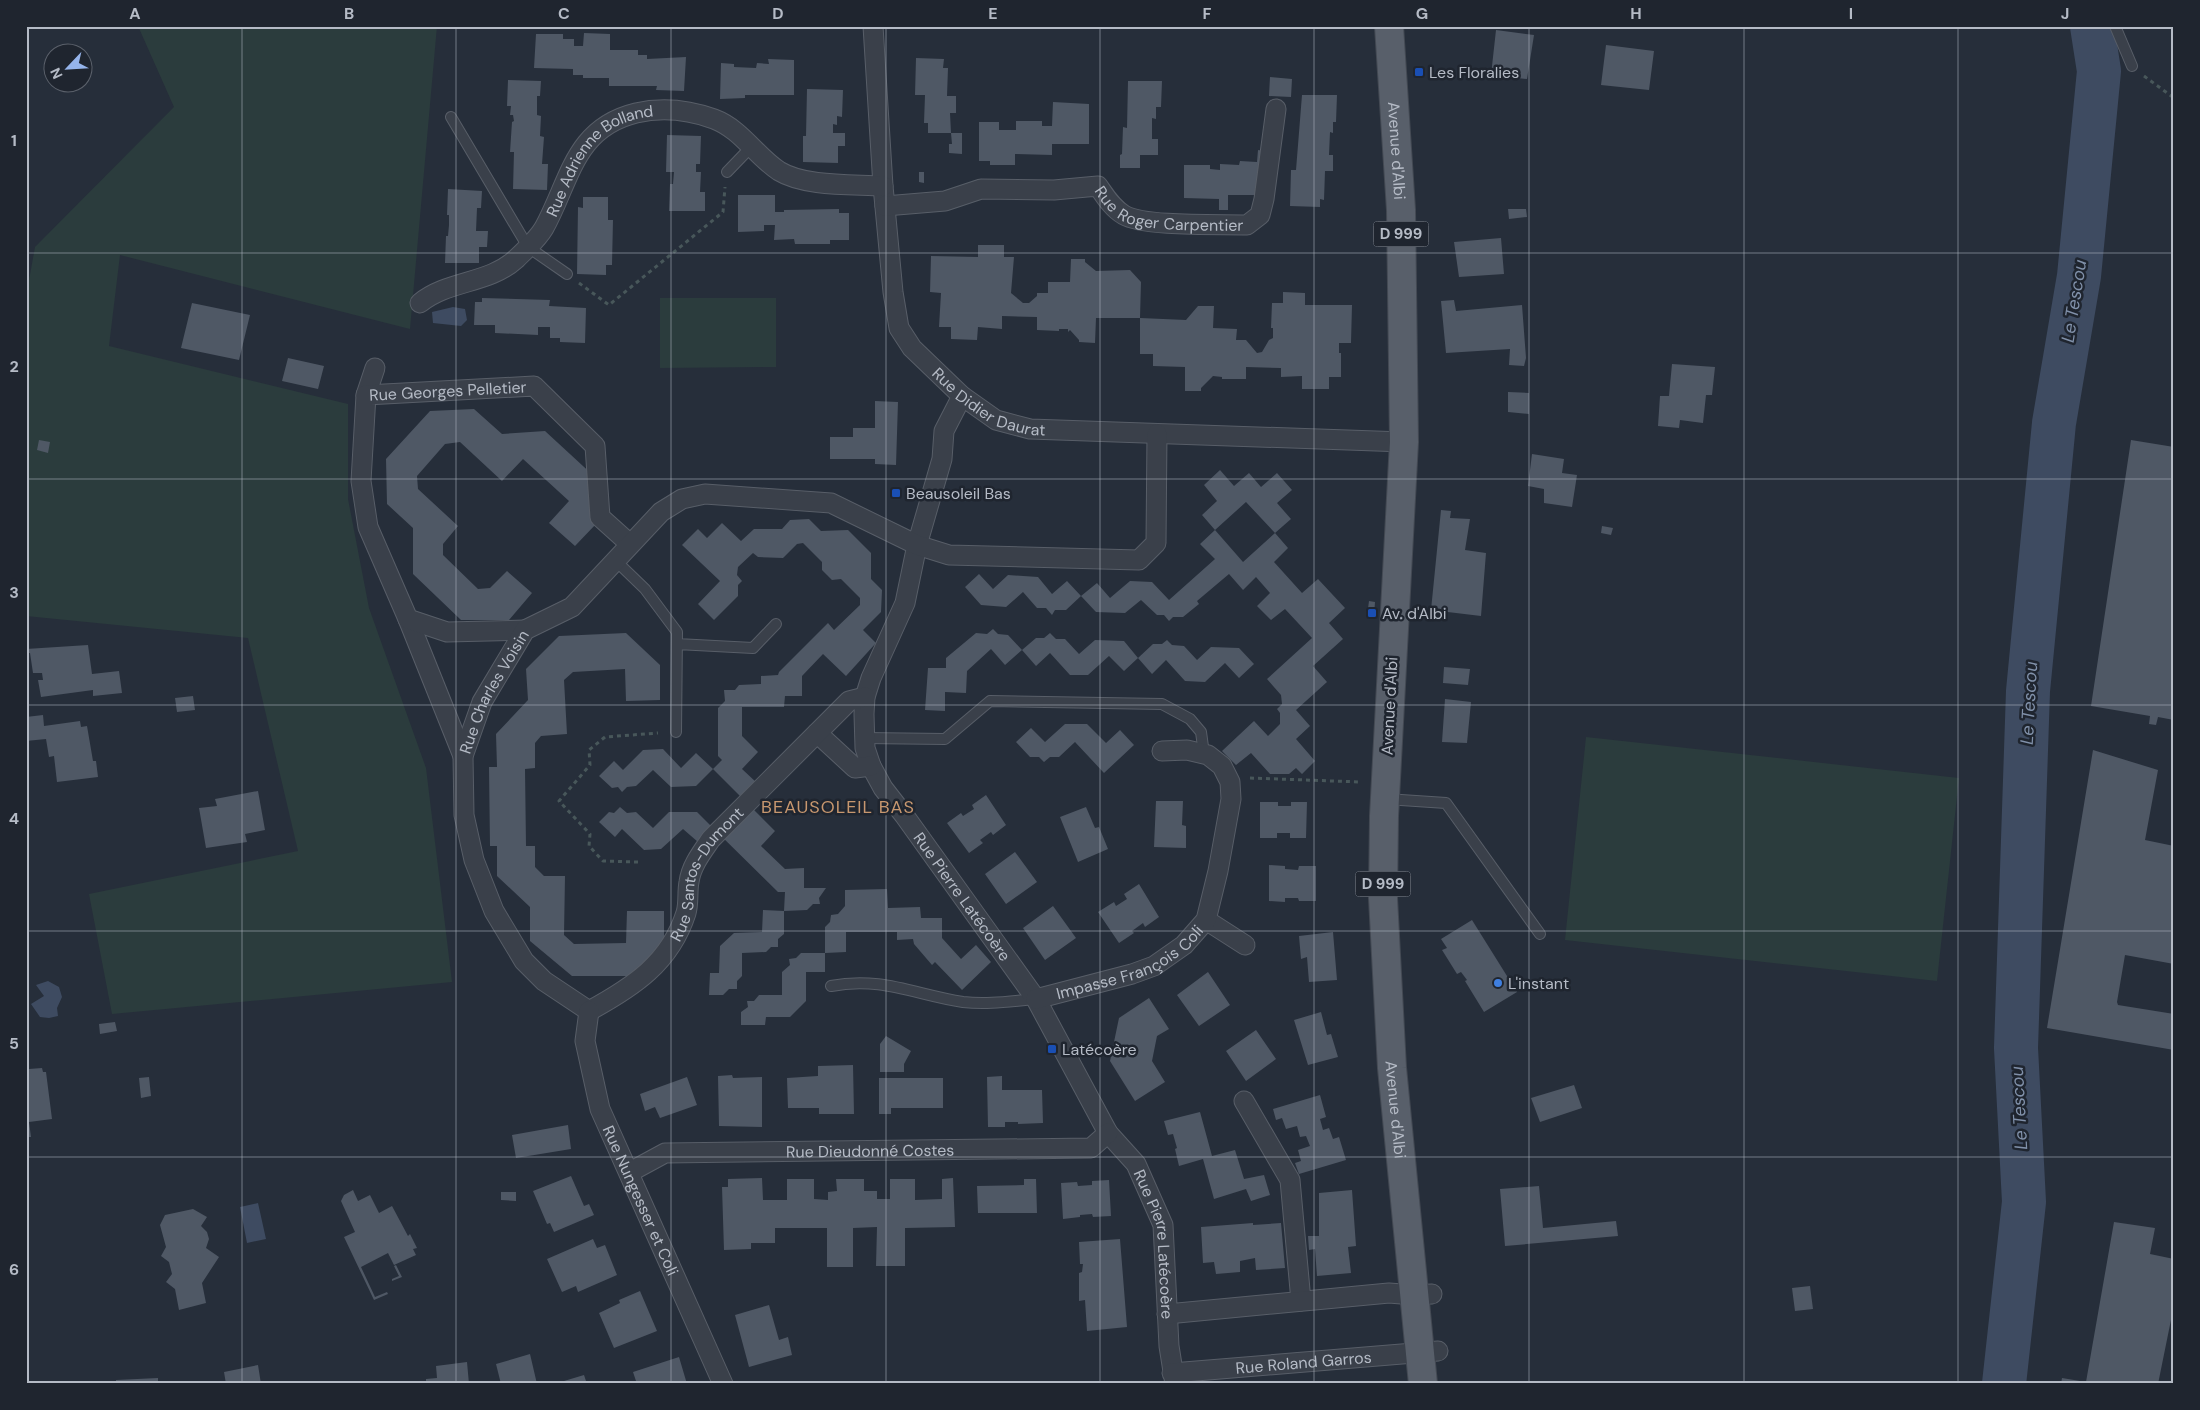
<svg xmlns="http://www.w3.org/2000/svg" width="2200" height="1410" viewBox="0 0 2200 1410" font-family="'DM Sans',sans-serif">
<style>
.green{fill:#2b3c3d}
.water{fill:#3e4b61}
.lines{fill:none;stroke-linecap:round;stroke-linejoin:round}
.river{stroke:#3e4b61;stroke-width:44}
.building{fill:#4f5865}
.lane-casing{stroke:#585e68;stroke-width:12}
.street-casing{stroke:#585e68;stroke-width:21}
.primary-casing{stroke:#434953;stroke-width:30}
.path{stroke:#48575a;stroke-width:3;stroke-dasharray:4 4;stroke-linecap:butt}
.lane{stroke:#3a404a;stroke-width:10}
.street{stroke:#3a404a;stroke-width:19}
.primary{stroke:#585f6a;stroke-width:28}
.grid{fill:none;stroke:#b5bbc6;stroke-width:1;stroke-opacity:0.55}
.transit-dot{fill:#1a4fb4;stroke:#1f252f;stroke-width:2}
.shop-dot{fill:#3f7fe0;stroke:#1f252f;stroke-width:2}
.labels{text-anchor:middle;stroke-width:5;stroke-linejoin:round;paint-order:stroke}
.shield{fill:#1f252f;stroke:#888e99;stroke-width:1}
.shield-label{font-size:15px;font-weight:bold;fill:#b5bbc6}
.poi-label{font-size:16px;fill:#b5bbc6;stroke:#1f252f;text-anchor:start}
.street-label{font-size:16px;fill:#b5bbc6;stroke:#1f252f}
.water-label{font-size:18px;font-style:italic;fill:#8191aa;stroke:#1f252f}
.neighbourhood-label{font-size:18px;letter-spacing:1px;fill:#c7976f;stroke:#1f252f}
.neatline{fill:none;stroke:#b5bbc6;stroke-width:2}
.grid-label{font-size:16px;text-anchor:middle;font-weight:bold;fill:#b5bbc6}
</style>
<rect width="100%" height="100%" fill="#262e3a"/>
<!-- green -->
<path class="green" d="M138,26H437L410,329L120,255L109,346L348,404V499L369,608L426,768L452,982L112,1014L89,894L298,851L248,638L26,616V297L35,247L174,107Z
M660,298H776V367L660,368Z
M1586,737L1959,778L1937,981L1565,940Z"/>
<!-- water -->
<path class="water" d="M453,307L465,309L467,320L461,326L433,323L432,312Z
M48,981L59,987L62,997L57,1008L58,1016L49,1018L40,1017L31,1004L44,996L36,985Z
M258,1203L266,1239L247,1243L240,1207Z"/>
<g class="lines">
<!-- river -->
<path class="river" d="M2004,1384L2024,1202L2016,1048L2028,691L2054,423L2079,276L2099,71L2092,26"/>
</g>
<!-- building -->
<path class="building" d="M1496,30L1534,35L1527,79L1491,75Z
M584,33L610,34V50H638V55H647V59L686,57L684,91L656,90L657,86H609V78H583V75H573V69L534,68L536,34H563V39H574V46H583Z
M1606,45L1654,51L1649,90L1601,85Z
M916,58L944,59L943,68H948L947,96H956V113H950L951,133H928V123H924L925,95H915Z
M768,59L794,60V95H745V98L720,99L721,63L734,64V67L756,68L757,63L769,64Z
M1270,77L1292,79L1291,97L1269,96Z
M508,80L541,81L540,96H537V115L541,116L540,136L544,137L542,164H548L547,190L513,189L514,152H510L512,122L514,121L513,115H510L511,106H507Z
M1128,81H1162L1161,107H1156V119L1152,118V139H1158V155H1140V168H1120V155L1122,154L1123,127L1127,128Z
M807,89L843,90L842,117L837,116V125L833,124V133H845V146H838V163L803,162V136H806Z
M1302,95H1337L1336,122H1333V133L1330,132L1329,155H1333V171H1325L1324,200L1320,199V207L1290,206L1291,170H1296Z
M1053,102L1089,104V144H1052V155L1015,154V165H990V161H979V122H999V130H1016V121H1042V126H1052Z
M951,133H962V154L949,153V144H952Z
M667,135L701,136L700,164H696V172H701L700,192H705V211H669L670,184H673L674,172H666Z
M1258,150L1264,151V165L1257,172V195H1228V210H1219V199L1184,198V165H1210V169L1220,170V164L1239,165L1240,161L1257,162Z
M919,172H924V183L919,182Z
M448,189L482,191L481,208H477L476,231H488L487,247H479V263H445L446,236H448L449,225V215H447Z
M738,195H775V212H784V210L839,209V213H849V240H830V244H795L794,239L774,240L775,225H764V231L738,232Z
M583,197H608V220H613L612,265H606V275L577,274L578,207L583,208Z
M1508,209H1526L1527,217L1509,219Z
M1501,238L1504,274L1459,277L1454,242Z
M978,245H1004V257H1014L1011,293L1023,303H1029L1037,296V293H1048V282H1070L1071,259H1085V262L1096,271L1130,270L1141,282L1140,318L1186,320L1198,306H1214L1213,328L1237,329L1236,340H1246L1257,353L1262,352L1269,340L1273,338V328H1271L1272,303H1283V292L1305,293V305H1352L1351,343H1339V353H1341V377H1329V389H1302V376L1281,377V368L1246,367V379H1222V377L1213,376L1201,388V391H1185V367L1153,366V354H1140V318H1096L1095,343L1079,342V340L1070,330L1068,332V329H1059V331L1037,330V317L1002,316V329L978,327L977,340L951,339V327H939L941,293L930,292L931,256L978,257Z
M482,298L550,300L549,306L586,308L585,343L560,342V338H550V327H538V335L495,333V325H474L475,302H482Z
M1454,300L1456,311L1522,305L1526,358L1524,366L1509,365L1510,349L1446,353L1441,301Z
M192,303L250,315L239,360L181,348Z
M288,358L324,366L318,389L282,381Z
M1672,364L1715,367L1712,395H1706L1703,423L1680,420L1679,428L1658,426L1660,396H1669Z
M1508,392L1529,393V414L1508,412Z
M875,401L898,402L896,465L875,464V459H830V437H853V428H875Z
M474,409L502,434L545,431L596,478V524L575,546L549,523L569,501L523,459L502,481L460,442L445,444L417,476L418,489L458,526L443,544V555L478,589L490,588L507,571L532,593L509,620H461L413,574V528L387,504L386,459L430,411Z
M39,440L50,442L48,453L37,450Z
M2131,440L2174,447V720L2158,717L2156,725L2149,724L2150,716L2091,706Z
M1532,454L1564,459L1562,473L1577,475L1572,507L1544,503V489L1528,486Z
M1220,470L1234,486L1249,473L1261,487L1277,473L1292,490L1277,503L1291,519L1275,533L1246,502L1215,530L1202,515L1217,501L1204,485Z
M1441,510L1451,511L1450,518L1470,519L1465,550L1486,553L1481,616L1431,610Z
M809,519L821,531L848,530L871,553V579L882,590L881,612L863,630L876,643L846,676L823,654L802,676V696H785L784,707H742V736L758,752L742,769L757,783L742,798L775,831L761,846L785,869L804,868V888H826L819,898L820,904H813L807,910L784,911L785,892H778L713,828L742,798L713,769L722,760L718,756V708L725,701L724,690H735L739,685L761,684V676L778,675L779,672L828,623L834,630L860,605V598L841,579L832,580L822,570V562L803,543L797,544L783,558L758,557L753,553L738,567L737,575L742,581L738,585V596L714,620L698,604L720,581L682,545L698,529L707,538L722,523L741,541L754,529H782L790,520Z
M1602,526L1613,528L1611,535L1601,533Z
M1215,530L1243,562L1275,533L1288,548L1274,562L1302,593L1318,579L1345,608L1329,623L1343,639L1313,666L1327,682L1296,710L1310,726L1296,739L1315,761L1302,774L1296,768L1289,774H1270L1251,753L1236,765L1222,751L1254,721L1268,736L1280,724V713L1277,709L1282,704L1281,695L1267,679L1312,638L1285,609L1271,620L1257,606L1270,593L1256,577L1243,590L1229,574L1197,601L1199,604L1183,617H1173L1169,621L1164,615H1157L1141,600L1125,613L1096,612L1081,596L1097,583L1110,598L1130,581L1152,582L1169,600L1215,559L1200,544Z
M979,574L993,589L1008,575L1038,577L1052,594L1067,581L1081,596L1066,610H1055L1052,615L1046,608H1037L1023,592L1006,607L981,605L965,587Z
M1369,601L1375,602L1374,617L1367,616Z
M993,629L998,634L1008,635L1022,650L1005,665L991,649L967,671L966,693L945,692V711L925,710L928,668H946V658L976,633L987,634Z
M626,633L660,665V700L626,701L625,669L573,672L564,680L567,734L541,736L535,743V768L525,769L526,846H535V867L544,876H565L564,935L574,944L626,943L627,911H664V943L630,976H572L530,941V907L497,876V846H490L489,767H497L496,734L528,700L526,669L559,636Z
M1050,633L1056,639H1065L1079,654L1095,640L1124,641L1138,658L1124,671L1109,656L1088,675H1070L1050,653L1036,666L1022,650L1036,638H1044Z
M1167,640L1172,645L1184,646L1197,660L1211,647L1239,648L1254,664L1239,678L1225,663L1205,682L1185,681L1166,660L1152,674L1138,658L1153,644H1162Z
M88,645L92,674L119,671L122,693L93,696V690L41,697L38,680H43L42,673H33L30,653H26V649Z
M1444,667L1470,669L1468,685L1443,683Z
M193,696L195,710L177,712L175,698Z
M1445,699L1471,702L1467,743L1442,742Z
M43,715L44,726L80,721L81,727L87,726L93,761H96L98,777L57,782L54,756L49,757L46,739L26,741V717Z
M1065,724H1087L1106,743L1120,730L1134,745L1104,773L1075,742L1059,757H1050L1044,762L1039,757H1030L1016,742L1031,728L1045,742Z
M663,749L681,768L696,753L713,769L696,786L671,787L653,770L636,786L627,787L622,792L618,787L612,788L599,776L614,761L623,770L643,750Z
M2093,750L2158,770L2145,840L2174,846V964L2125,955L2117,1002L2118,1005L2174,1014V1050L2047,1028Z
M258,791L265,830L245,834L247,842L206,848L199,808L217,806L215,799Z
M986,795L1006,825L993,835L991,832L980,840L983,843L969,853L947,823L961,813L963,816L974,809L972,805Z
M1156,801H1183L1182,825L1186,826V848L1154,847Z
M1260,802H1278V806H1291V802H1307L1306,838H1290V833H1277V838H1260Z
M620,807L627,813L636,812L653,828L669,812H697L713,828L698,842L683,829L661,849L644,850L622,829L615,837L599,822L609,812L614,813Z
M1086,807L1095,828L1099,827L1108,849L1078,862L1060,817Z
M1015,852L1037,882L1006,904L985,874Z
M1269,865L1285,866V869L1298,870L1299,866H1316V901H1299L1298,898H1285V902L1269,901Z
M1139,884L1159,917L1145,927L1143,923L1132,931L1134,933L1119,943L1098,912L1114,902L1116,906L1127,899L1124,894Z
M887,889L888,908L920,907L921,918H942V938L961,959L976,945L991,962L962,990L935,962L932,965L914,944L913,939L897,940V932H846V952L825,953V972H806V1001L790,1017H766L765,1025H741V1012L748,1007L747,1001H754L759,995H782V972L790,965L789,959L796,958L801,953H825V927L830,922L831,915L838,914L845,906V890Z
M1053,906L1076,938L1045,960L1023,928Z
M763,910L784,911V934L778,939V947H771L766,952L742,953V976L737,981V989H729L723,995H709L710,973H719L720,946L734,933L762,932Z
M1472,920L1517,992L1484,1012L1465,981L1467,980L1461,972L1457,974L1442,950L1447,948L1441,939Z
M1333,932L1337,980L1309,982L1307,957L1301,959L1299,936Z
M1208,972L1230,1005L1199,1026L1177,995Z
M1149,998L1169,1029L1157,1036L1152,1061L1165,1082L1135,1101L1110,1061L1119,1018Z
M1321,1012L1327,1035L1331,1034L1338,1057L1308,1065L1294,1020Z
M115,1022L117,1031L100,1034L99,1024Z
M1256,1030L1276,1059L1246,1081L1226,1051Z
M886,1036L911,1051L904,1064V1072H880V1044Z
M853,1065L854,1114H819V1108H788L787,1078L818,1076V1066Z
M42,1068L43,1072H46L52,1119L29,1122L31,1137H26V1074H29V1069Z
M732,1075L733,1078L762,1077V1127L719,1126L718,1076Z
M1002,1076V1090H1042L1043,1123L1018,1124V1122H1005V1127H988L987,1077Z
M149,1077L151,1096L141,1098L139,1078Z
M687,1077L697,1105L660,1118L655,1107L645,1111L640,1094Z
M879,1078H943V1108H891V1114H879Z
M1574,1085L1582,1108L1540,1122L1531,1098Z
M1320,1095L1326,1117L1320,1119L1323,1130L1329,1128L1333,1139L1339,1137L1346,1160L1299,1174L1295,1163L1301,1161L1298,1150L1310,1146L1306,1136L1300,1137L1297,1126L1286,1129L1282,1118L1276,1120L1273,1109Z
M1200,1112L1212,1156L1235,1150L1244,1179L1264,1175L1270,1195L1251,1201L1246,1189L1214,1199L1203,1159L1179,1166L1175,1149L1177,1148L1173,1134L1168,1135L1164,1121Z
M568,1125L571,1149L516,1158L512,1135Z
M571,1176L584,1206L589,1204L594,1215L554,1232L550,1223L547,1224L533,1191Z
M762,1178L763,1200H787V1179H814V1199L828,1200V1192L837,1191L836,1179H864V1191H877V1199H890V1179H915V1200L942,1199V1179L953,1178L955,1227L905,1228V1266H876L877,1227L853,1228V1267H827V1228H775V1243H751V1249L724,1250L722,1187H728V1179Z
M1024,1179H1036L1037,1213H978L977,1186L1024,1185Z
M1109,1180L1111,1216L1093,1217L1092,1214L1080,1215V1217L1063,1219L1061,1183L1077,1182L1078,1186L1092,1185V1181Z
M1539,1186L1543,1228L1616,1221L1618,1236L1505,1246L1500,1189Z
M353,1190L358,1201L370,1195L379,1213L392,1206L408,1236L410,1234L417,1248L413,1249L416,1255L394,1265L388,1253L361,1267L375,1297L387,1292L388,1294L374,1300L344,1237L355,1232L341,1201L344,1195Z
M1352,1190L1356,1246L1348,1247L1351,1273L1317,1276L1315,1249L1309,1250L1308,1236H1319V1193Z
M501,1192H516V1201L501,1200Z
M193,1209L207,1217L201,1226L207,1232L209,1239L206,1248L219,1257L202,1283L206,1303L179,1310L175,1289L166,1282L172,1274L169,1262L161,1256L166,1247L160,1225L165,1215Z
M2114,1222L2155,1228L2150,1254L2174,1259V1305L2158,1384H2061L2062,1378L2086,1382Z
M1253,1223V1225L1281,1223L1285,1268L1256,1270L1255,1258L1240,1261V1272L1216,1274L1214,1262L1203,1263L1201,1227Z
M593,1239L597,1248L605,1245L617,1275L578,1292L576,1286L562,1292L547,1259Z
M1120,1239L1127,1327L1087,1331L1085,1300L1079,1301V1273L1082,1272L1083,1264H1080L1079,1242Z
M396,1265L402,1277L392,1281V1279L399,1276L394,1266Z
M1810,1286L1813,1309L1795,1311L1792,1288Z
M640,1291L657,1331L614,1348L599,1313L620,1303L619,1300Z
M769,1305L779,1340L788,1337L792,1355L749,1367L735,1315Z
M530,1354L537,1384H501L496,1364Z
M679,1357L687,1384H637L633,1372Z
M467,1362L469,1384H426V1379L437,1378L436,1366Z
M258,1365L261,1384H226L224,1372Z
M584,1375L587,1384H564V1381Z
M158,1378V1384H116V1380Z"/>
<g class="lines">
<!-- lane casing -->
<g class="lane-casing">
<path id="lane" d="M2115,26L2132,66
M451,117L528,247L567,274
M727,172L752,146
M615,560L645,589L677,632L676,732
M677,644L753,648L776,624
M865,738L945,739L990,701L1162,704L1190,719L1201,732L1204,754
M1386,799L1446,803L1540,934
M831,986C881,976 916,995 963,1002C988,1005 1012,1001 1036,999"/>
</g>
<!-- street casing -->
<g class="street-casing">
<g id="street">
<path id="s1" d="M873,26L883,186L893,292L899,328L912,348L962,396L996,420L1030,429L1404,442"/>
<path id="s2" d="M885,206L945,201L981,189L1054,190L1098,186C1105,196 1112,208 1124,215C1145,227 1220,224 1247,225L1260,215L1264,199L1276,109"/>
<path id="s3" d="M420,303C448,280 489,284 516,259C525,250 537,240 544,228C570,181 574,128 636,113C662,107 689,110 714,119C741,129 756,156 779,171C805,187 853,184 883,186"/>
<path d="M366,395L375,368"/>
<path id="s4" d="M962,396L944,431L942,459L917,545L905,603L871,678L865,697L864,714L865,748L871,766L883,788L904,815L1036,999L1108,1133L1136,1164L1163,1225L1169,1346L1175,1384"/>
<path d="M408,619L463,756"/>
<path id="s5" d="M525,630L447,632L408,619L368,527L361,481L366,395L534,386L595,446L600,517L630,544"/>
<path d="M817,733L855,768L871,766"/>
<path d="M1206,920L1245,945"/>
<path id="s6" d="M1036,999L1132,974L1154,966L1184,945L1206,920L1218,871L1231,799L1230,782L1222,766L1208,755L1187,750L1162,751"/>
<path id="s7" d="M589,1011L544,981L524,961L494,911L474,860L464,815L463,756L482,702L525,630L572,607L661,512L682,499L705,494L831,503L917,545L949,555L1139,560L1156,543L1157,434"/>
<path id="s8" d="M589,1011C633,987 670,963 686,913C689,903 687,892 689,882C691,866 702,852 711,839L849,701L865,697"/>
<path id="s9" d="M589,1011L585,1041L600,1109L723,1384"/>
<path d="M1244,1101L1290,1180L1301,1301"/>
<path id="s10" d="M630,1172L665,1153L1091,1148L1108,1133"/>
<path d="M1167,1314L1389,1293L1414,1295L1432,1294"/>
<path id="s11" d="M1172,1373L1438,1351"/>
</g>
</g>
<!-- primary casing -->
<g class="primary-casing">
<g id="primary">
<path id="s12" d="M1389,26L1401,210L1404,442L1384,816L1383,898L1392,1068L1423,1384"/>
</g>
</g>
<!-- path -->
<path class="path" d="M2144,76L2174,98
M579,283L609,305L723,212L725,187
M1250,778L1361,782
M638,862L603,861L589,846L590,834L559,801L590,765L589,750L605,737L658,733"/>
<!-- lane -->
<use href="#lane" class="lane"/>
<!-- street -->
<use href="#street" class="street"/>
<!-- primary -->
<use href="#primary" class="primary"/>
</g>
<!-- grid -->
<path class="grid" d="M242,26V1384M456,26V1384M671,26V1384M886,26V1384M1100,26V1384M1314,26V1384M1529,26V1384M1744,26V1384M1958,26V1384M26,253H2174M26,479H2174M26,705H2174M26,931H2174M26,1157H2174"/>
<!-- markers -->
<g class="transit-dot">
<rect x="1414" y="67" width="10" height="10" rx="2.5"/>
<rect x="891" y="488" width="10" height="10" rx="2.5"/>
<rect x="1367" y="608" width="10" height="10" rx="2.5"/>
<rect x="1047" y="1044" width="10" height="10" rx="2.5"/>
</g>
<circle class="shop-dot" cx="1498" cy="983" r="5"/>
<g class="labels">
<!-- shield labels -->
<g class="shield">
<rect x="1373.5" y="221.5" width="55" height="25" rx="4"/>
<rect x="1355.5" y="871.5" width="55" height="25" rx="4"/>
</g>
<g class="shield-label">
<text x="1401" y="239">D 999</text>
<text x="1383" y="889">D 999</text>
</g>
<!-- poi labels -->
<g class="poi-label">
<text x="1429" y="78">Les Floralies</text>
<text x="906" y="499">Beausoleil Bas</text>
<text x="1382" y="619">Av. d'Albi</text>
<text x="1508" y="989">L'instant</text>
<text x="1062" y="1055">Latécoère</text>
</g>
<!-- street labels -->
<g class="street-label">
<text dy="6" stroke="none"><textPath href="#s12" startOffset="125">Avenue d'Albi</textPath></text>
<text dy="6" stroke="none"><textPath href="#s3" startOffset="241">Rue Adrienne Bolland</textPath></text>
<text dy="6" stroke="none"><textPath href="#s2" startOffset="296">Rue Roger Carpentier</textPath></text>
<text dy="6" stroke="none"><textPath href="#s5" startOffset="434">Rue Georges Pelletier</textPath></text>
<text dy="6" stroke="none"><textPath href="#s1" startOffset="424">Rue Didier Daurat</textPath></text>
<text dy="6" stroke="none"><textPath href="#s7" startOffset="372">Rue Charles Voisin</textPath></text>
<text transform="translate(1389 706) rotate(-87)" y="6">Avenue d'Albi</text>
<text dy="6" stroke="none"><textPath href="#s8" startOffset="188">Rue Santos-Dumont</textPath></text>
<text dy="6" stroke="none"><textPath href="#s4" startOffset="548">Rue Pierre Latécoère</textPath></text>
<text dy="6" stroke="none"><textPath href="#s6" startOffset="102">Impasse François Coli</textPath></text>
<text dy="6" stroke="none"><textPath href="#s12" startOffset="1085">Avenue d'Albi</textPath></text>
<text dy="6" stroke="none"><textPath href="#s10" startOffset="245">Rue Dieudonné Costes</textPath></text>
<text dy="6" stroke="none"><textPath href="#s9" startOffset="200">Rue Nungesser et Coli</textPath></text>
<text dy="6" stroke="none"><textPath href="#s4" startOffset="952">Rue Pierre Latécoère</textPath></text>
<text dy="6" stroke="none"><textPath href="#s11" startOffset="132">Rue Roland Garros</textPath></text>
</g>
<!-- water labels -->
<g class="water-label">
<text transform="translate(2074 301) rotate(-81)" y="6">Le Tescou</text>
<text transform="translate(2029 703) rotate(-87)" y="6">Le Tescou</text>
<text transform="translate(2019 1108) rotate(-93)" y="6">Le Tescou</text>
</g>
<!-- neighbourhood labels -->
<g class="neighbourhood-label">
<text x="838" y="813">BEAUSOLEIL BAS</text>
</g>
</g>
<!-- border -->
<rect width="2200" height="1410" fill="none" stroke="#1f252f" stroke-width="55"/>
<!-- north arrow -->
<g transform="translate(68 68) rotate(245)"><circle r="24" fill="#1f252f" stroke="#5b616b"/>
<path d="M0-4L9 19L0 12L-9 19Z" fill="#95b4eb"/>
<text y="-8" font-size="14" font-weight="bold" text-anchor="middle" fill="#b5bbc6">N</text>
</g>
<rect x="28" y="28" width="2144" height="1354" class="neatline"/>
<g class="grid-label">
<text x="135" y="19">A</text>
<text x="349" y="19">B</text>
<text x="564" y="19">C</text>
<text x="778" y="19">D</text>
<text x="993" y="19">E</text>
<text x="1207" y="19">F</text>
<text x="1422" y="19">G</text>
<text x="1636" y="19">H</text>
<text x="1851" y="19">I</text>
<text x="2065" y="19">J</text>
<text x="14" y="146">1</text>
<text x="14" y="372">2</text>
<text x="14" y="598">3</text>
<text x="14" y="824">4</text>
<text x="14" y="1049">5</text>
<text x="14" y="1275">6</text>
</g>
</svg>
